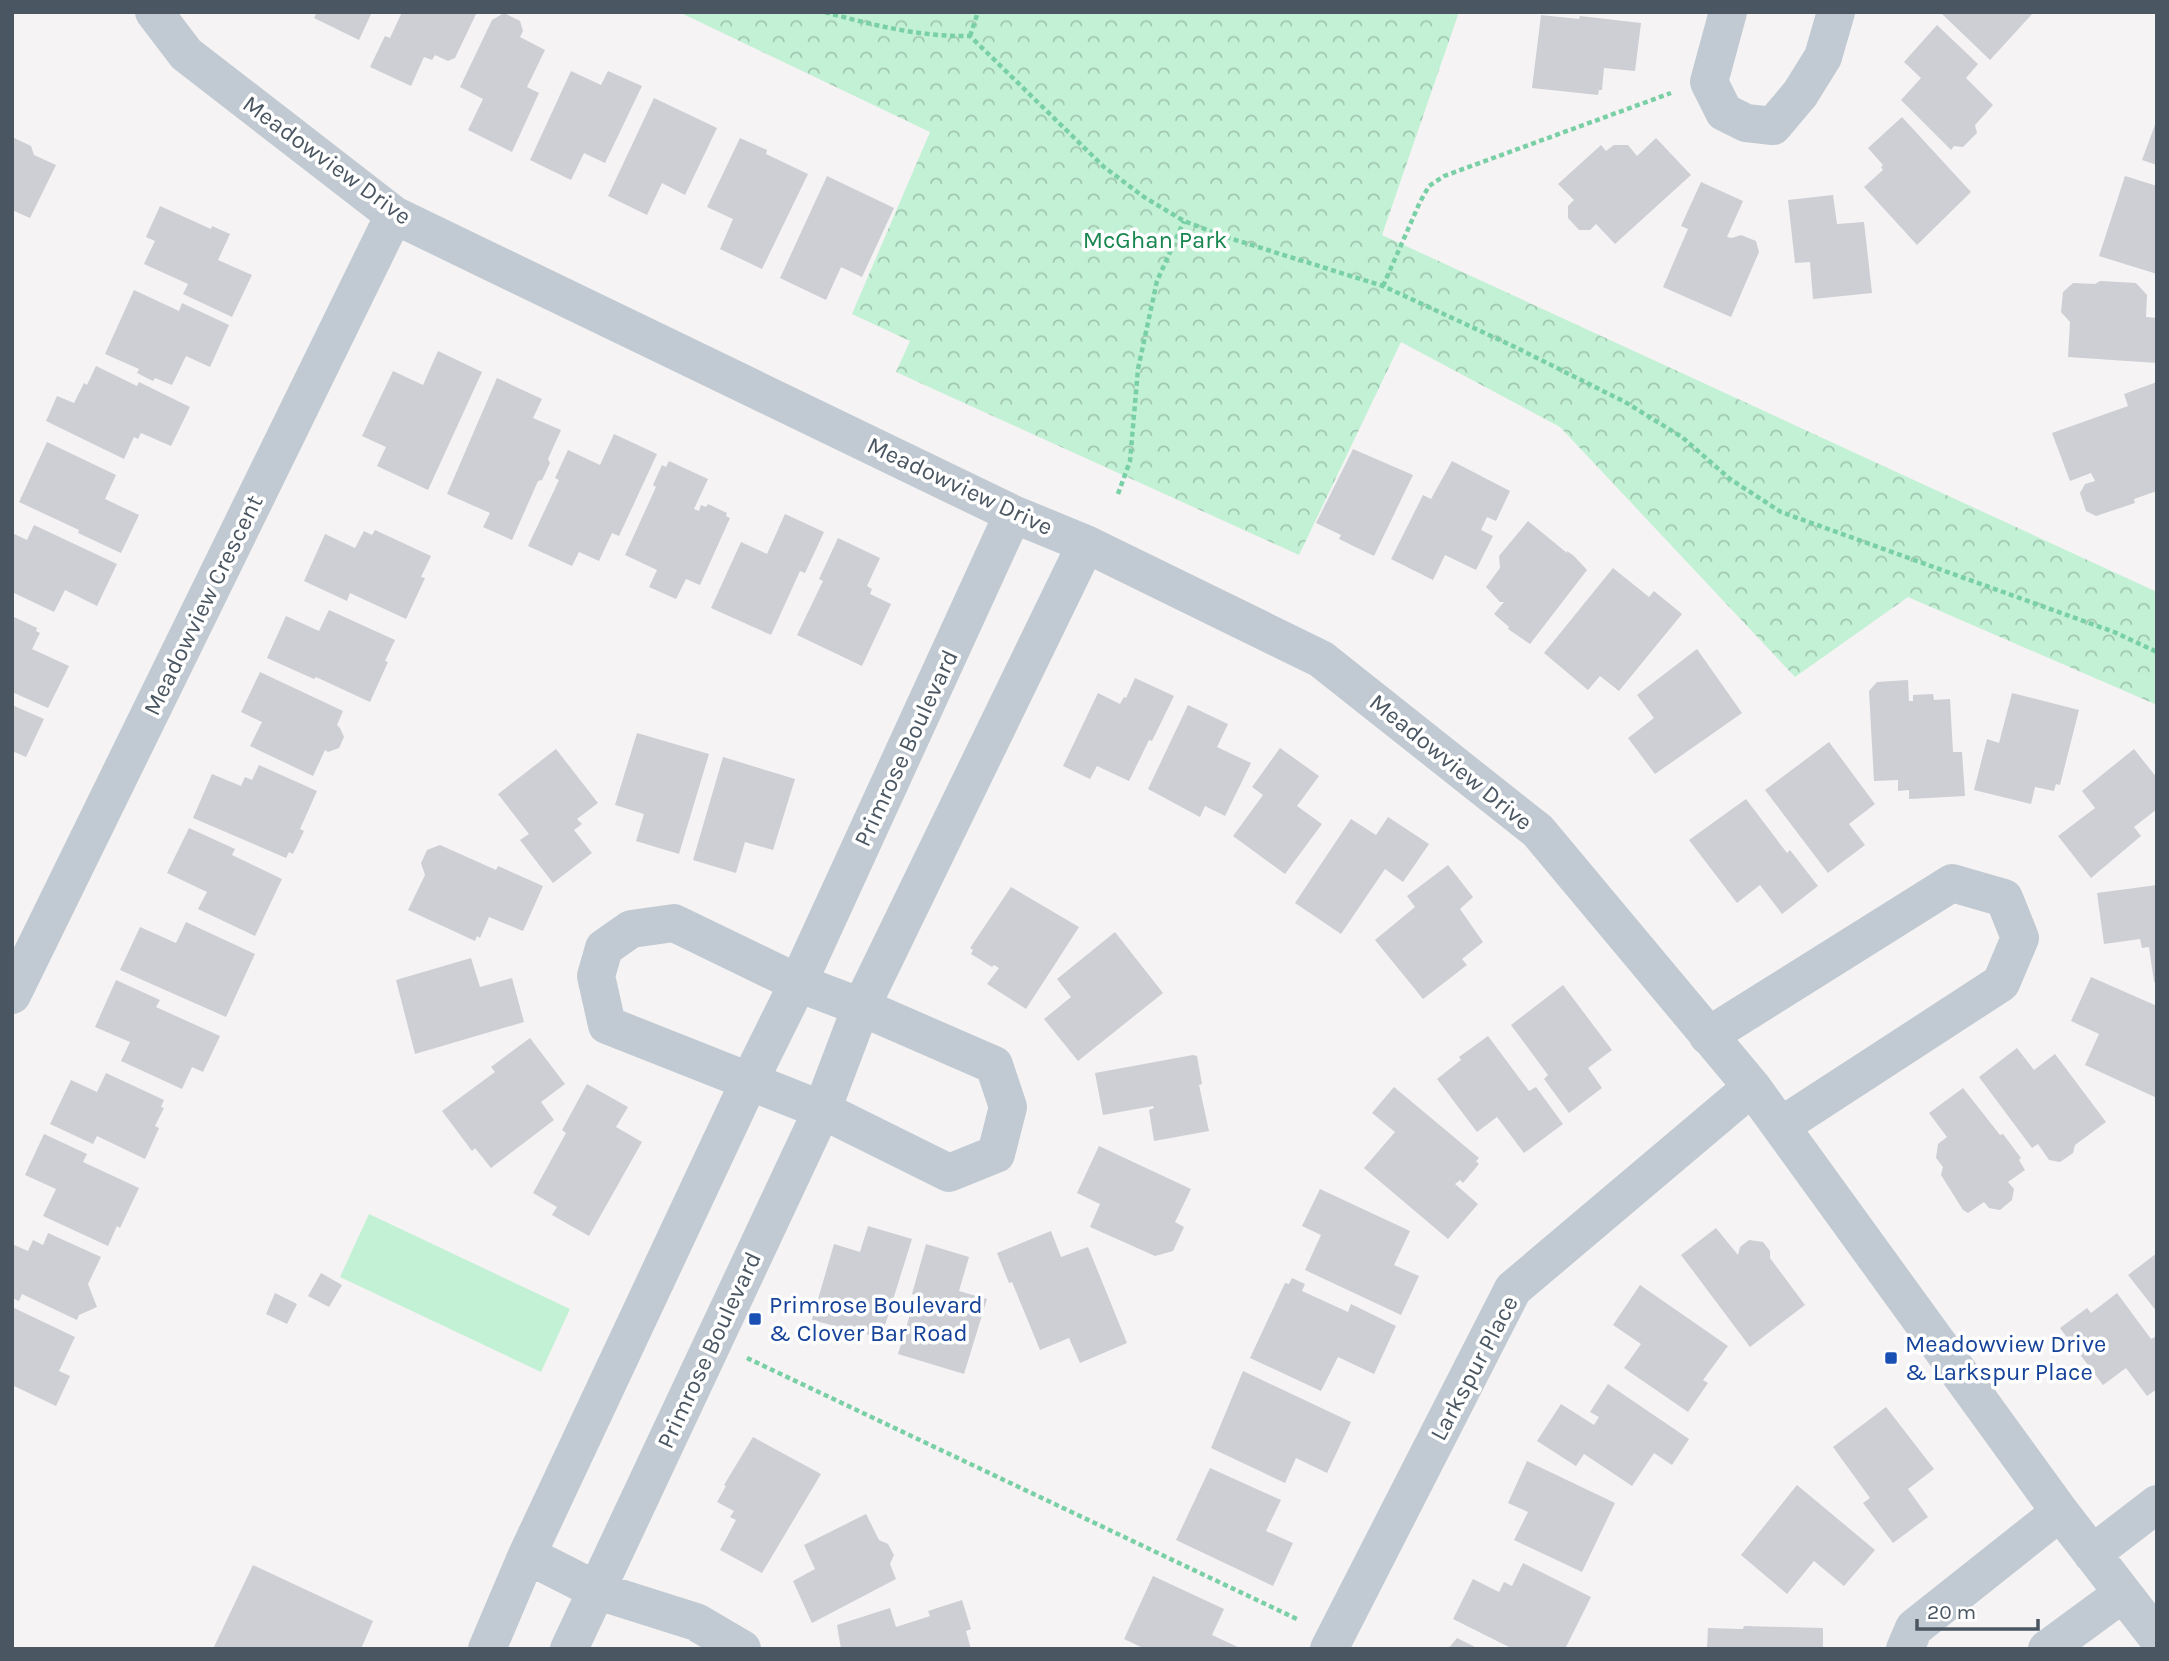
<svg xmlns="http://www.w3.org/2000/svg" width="2169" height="1661" viewBox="0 0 2169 1661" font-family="Karla,sans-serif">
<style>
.park{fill:url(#park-crowns)}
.garden{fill:#c3f1d5}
.building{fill:#cdcfd5}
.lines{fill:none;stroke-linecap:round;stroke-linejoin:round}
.path{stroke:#7ad0a6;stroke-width:4.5;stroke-dasharray:5 3.5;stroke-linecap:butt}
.minor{stroke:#c1cad2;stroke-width:38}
.transit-dot{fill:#1a4fb4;stroke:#fff;stroke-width:2.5}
.labels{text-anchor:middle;stroke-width:7;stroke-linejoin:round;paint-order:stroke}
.street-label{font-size:24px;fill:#4a5661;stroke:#fff}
.park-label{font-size:24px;fill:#17864f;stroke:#fff}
.transit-label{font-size:24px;fill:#164399;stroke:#fff;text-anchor:start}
</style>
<defs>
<pattern id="park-crowns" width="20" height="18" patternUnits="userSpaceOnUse" patternTransform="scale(1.75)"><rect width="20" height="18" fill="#c3f1d5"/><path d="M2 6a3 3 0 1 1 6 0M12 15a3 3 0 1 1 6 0" fill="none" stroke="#a0c6b0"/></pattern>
</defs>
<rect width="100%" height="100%" fill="#f5f3f3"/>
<!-- park -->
<path class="park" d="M679,12H1459L1382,235L2157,592V705L1908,597L1795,677L1560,427L1401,342L1299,555L896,372L910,341L852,314L930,132Z"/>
<!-- garden -->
<path class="garden" d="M369,1214L570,1309L541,1372L340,1277Z"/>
<!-- building -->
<path class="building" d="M317,12H372L359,40L314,18Z
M402,12H477L455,58L448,61L435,55L432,60L424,57L411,86L370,67L385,36L390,38Z
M1940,12H2034L1990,60Z
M504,13L520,21L523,31L520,37L545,50L527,87L539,93L512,152L468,130L483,99L460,87L492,20Z
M1541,15L1579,19L1580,16L1641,23L1635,71L1604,68L1602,90H1599L1598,95L1532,88Z
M1937,25L1978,64L1966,78L1993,105L1975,125L1977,133L1963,147L1954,146L1951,150L1901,100L1921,78L1904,62Z
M571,71L601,85L608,71L642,86L605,163L584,153L571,180L530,160Z
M654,98L717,128L685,195L662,183L647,215L608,196Z
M1902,117L1971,192L1917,245L1864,187L1883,170L1881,167L1883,165L1868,148Z
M2156,122L2157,123V165L2142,160Z
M12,137L31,146L34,155L56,165L30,218L12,210Z
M740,138L767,150L766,154L808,174L762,269L720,249L733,219L707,207Z
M1656,138L1691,175L1615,244L1596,224L1590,230H1579L1568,218V206L1574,200L1558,184L1601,145L1606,151L1614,145H1628L1637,156Z
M827,176L894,208L862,277L841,267L826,300L780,278Z
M2125,176L2157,186V274L2099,256Z
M1701,182L1743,201L1727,237L1732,238L1741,235L1756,241L1759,252L1731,317L1663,287L1688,229L1681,226Z
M1833,195L1837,224L1864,222L1872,293L1813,299L1810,262L1795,263L1788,200Z
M160,206L211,229L212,226L230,234L218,260L252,275L232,317L183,294L188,284L144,264L155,241L146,237Z
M2100,281L2136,283L2147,295L2146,317L2157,318V363L2068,357L2070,322L2061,312L2063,292L2073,283L2095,284Z
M134,290L179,311L182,303L229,325L210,367L186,356L172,385L155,378L153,381L137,373L139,369L105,354Z
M438,351L482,372L428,490L377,466L386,447L362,436L393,371L423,385Z
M96,366L137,386L139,382L190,407L171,446L141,433L138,439L134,437L124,459L46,421L57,396L74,403L84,383L87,385Z
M497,378L542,399L533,418L561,430L548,459L550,463L542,480L538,481L512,540L483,527L490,513L447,494Z
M2157,382V491L2134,499L2135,503L2096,516L2086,511L2080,493L2085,484L2095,481L2091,473L2070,481L2052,433L2128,406L2124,394Z
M614,434L657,454L619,536L612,533L599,561L579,552L572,566L528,546L559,480L555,478L568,450L600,465Z
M47,442L116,475L105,499L139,515L121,553L78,533L79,530L19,502Z
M1353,449L1413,475L1374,556L1339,539L1341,535L1316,523Z
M669,461L708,479L694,509L699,511L701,505L706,507L708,504L727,513L726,516L730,518L700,585L686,579L676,599L649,587L657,570L625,555L656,487L653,485L662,465L666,467Z
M1452,461L1510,491L1496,521L1487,517L1481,530L1493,536L1476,570L1445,555L1433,580L1391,559L1423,495L1431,499Z
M785,514L824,532L805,573L800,571L771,635L711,608L741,542L767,554Z
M1528,521L1567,553V551L1574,556L1587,570L1530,644L1508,629L1509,627L1494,614L1504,602H1500L1486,587L1500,568L1499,556Z
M34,525L117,564L97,606L65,590L54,612L12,592V573L14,568L12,567V533L27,540Z
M375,530L431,556L421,577L425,578L406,619L350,593L347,601L304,581L325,534L355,548L364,531L372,535Z
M838,538L880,558L867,586L872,589L870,594L891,604L862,666L797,635L823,581L819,579Z
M1613,568L1649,597L1654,591L1682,614L1619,691L1600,676L1588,690L1544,653Z
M329,610L395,640L385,661L388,662L370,702L316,677L314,679L267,658L286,616L319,631Z
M12,616L37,628L36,631L40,633L32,649L69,666L48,708L12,692Z
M1697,649L1742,713L1655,774L1628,738L1654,718L1637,695Z
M260,672L343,711L337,725L340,728L344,737L339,748L328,752L325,750L313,776L250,746L262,722L241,712Z
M1135,678L1174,696L1152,741L1149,740L1129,781L1097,766L1090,779L1063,766L1098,693L1120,704L1124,697L1126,698Z
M1908,680L1909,701H1913V695L1933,694L1934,700L1950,699L1953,752H1962L1965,796L1909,799V790L1898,791V780L1874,781L1869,691L1877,682Z
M2012,693L2079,710L2060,785L2056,784L2054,791L2035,787L2031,804L1974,790L1987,739L1999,743Z
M12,705L44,719L26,757L12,751Z
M1188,705L1228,724L1217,747L1251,763L1225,816L1205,806L1200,817L1148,789Z
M637,733L709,754L679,854L636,841L644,814L615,805Z
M1829,742L1875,804L1849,824L1865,845L1828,873L1765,790Z
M1280,748L1319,776L1297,806L1322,824L1285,874L1233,836L1263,795L1252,787Z
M556,749L598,803L577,819L582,824L574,830L592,853L553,883L520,840L529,834L498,794Z
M2134,749L2157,778V809L2134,827L2141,836L2091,878L2058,836L2095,808L2082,791Z
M723,757L795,779L773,850L745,842L736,873L693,860Z
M259,765L317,791L300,829L304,831L293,854L289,852L286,858L193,818L212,774L241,786L245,777L252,780Z
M1746,799L1787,853L1790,850L1818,886L1782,914L1760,885L1737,903L1689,840Z
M1388,817L1429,844L1403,882L1385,869L1341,934L1295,903L1351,819L1376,835Z
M189,828L235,849L232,855L282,879L255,936L198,909L207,892L167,873Z
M440,845L496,870L498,866L543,886L523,931L489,917L480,938L477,936L475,941L408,910L425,875L421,863L427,850Z
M1448,865L1473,897L1460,909L1483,942L1462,959L1467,965L1423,999L1375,940L1415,907L1407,896Z
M2157,885V982H2154L2149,947L2142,948L2140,939L2104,944L2097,893Z
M1011,887L1079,927L1026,1009L987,984L999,968L994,965L992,967L971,954L973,950L970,948Z
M186,922L255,954L226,1017L120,970L140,927L176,943Z
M1115,932L1163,993L1078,1061L1044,1019L1071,997L1057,979Z
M471,958L480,987L512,978L524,1022L415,1054L396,980Z
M2091,977L2157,1006V1098L2085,1065L2099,1034L2071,1021Z
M116,980L160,1000L156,1007L220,1036L203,1072L192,1067L182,1089L121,1061L130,1042L95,1027Z
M1563,985L1612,1050L1588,1068L1602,1088L1569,1113L1544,1079L1548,1075L1511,1025Z
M1488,1036L1529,1091L1536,1087L1563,1124L1524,1153L1497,1117L1477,1132L1437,1079L1461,1060L1459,1057Z
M530,1038L565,1084L541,1102L554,1120L491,1168L475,1148L472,1151L442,1111L495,1072L491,1067Z
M2017,1048L2034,1070L2055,1054L2106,1122L2075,1145L2073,1153L2060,1162L2049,1160L2038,1144L2032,1148L1979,1077Z
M1193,1055L1197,1056L1202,1084L1199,1085L1209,1131L1154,1141L1149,1110L1154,1108L1153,1106L1103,1115L1095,1073Z
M106,1073L164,1100L161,1107L164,1108L155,1126L159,1128L145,1159L97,1136L93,1144L50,1124L71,1080L97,1092Z
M587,1084L628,1107L616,1127L642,1142L589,1236L552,1215L557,1207L533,1193L566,1133L562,1130Z
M1394,1087L1479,1158L1476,1161L1479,1164L1463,1183L1460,1180L1455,1184L1478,1204L1448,1239L1364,1168L1395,1132L1372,1113Z
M1963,1088L2000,1135L2003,1134L2021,1158L2019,1160L2025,1170L2008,1182L2014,1189L2012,1200L2000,1210L1989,1208L1984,1202L1968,1213L1963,1210L1941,1175L1943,1167L1936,1158L1938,1144L1947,1137L1929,1113Z
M44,1134L87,1154L83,1162L139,1188L120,1228L117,1226L108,1246L43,1216L56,1189L25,1175Z
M1099,1146L1191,1189L1175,1222L1184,1227L1173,1251L1155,1256L1090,1227L1100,1204L1077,1193Z
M1320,1189L1410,1231L1394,1265L1419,1276L1401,1315L1305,1270L1321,1235L1302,1226Z
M868,1226L912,1239L881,1338L812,1320L834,1244L860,1252Z
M1716,1228L1738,1255L1740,1247L1749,1240L1763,1242L1770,1251V1258L1805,1305L1750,1347L1681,1255Z
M1051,1231L1061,1257L1088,1247L1127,1343L1080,1363L1069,1338L1040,1350L1012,1282L1009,1283L997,1253Z
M48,1233L101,1257L88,1284L97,1307L79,1315L77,1320L22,1294L19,1301L12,1298V1244L28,1251L33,1240L43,1245Z
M926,1244L969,1257L959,1291L987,1299L964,1374L898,1354L916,1295L912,1294Z
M2157,1253V1312L2128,1275Z
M321,1273L342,1285L329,1307L308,1296Z
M1292,1278L1305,1284L1302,1291L1348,1312L1351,1304L1396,1326L1374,1374L1338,1357L1321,1391L1250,1358L1285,1283L1289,1284Z
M1640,1285L1728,1346L1703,1380L1708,1383L1688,1412L1624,1368L1641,1344L1613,1325Z
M275,1293L297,1304L287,1324L266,1314Z
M2117,1293L2151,1339L2155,1337L2157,1340V1389L2147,1396L2126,1368L2103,1385L2060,1328L2087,1308L2091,1313Z
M12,1307L75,1337L59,1371L70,1376L56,1406L12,1385Z
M1243,1371L1351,1422L1327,1473L1296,1458L1285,1483L1211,1448Z
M1608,1384L1689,1439L1672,1465L1654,1453L1632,1486L1584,1454L1576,1466L1537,1441L1561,1404L1594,1425L1599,1417L1590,1412Z
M1886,1407L1934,1469L1908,1489L1928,1517L1893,1543L1863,1503L1870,1498L1833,1447Z
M753,1437L821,1474L762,1573L720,1550L736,1520L730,1517L734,1511L717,1502L726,1486L724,1485Z
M1527,1461L1615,1503L1582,1572L1514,1540L1528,1512L1508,1503Z
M1210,1468L1281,1500L1266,1531L1293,1543L1273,1586L1176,1540Z
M1797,1485L1875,1550L1844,1586L1814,1561L1787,1594L1741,1555Z
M866,1514L879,1540L888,1544L894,1555L890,1564L896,1579L812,1623L793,1581L815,1569L804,1545Z
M1523,1563L1591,1597L1565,1649H1513L1453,1619L1473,1579L1499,1592L1504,1582L1512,1586Z
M253,1565L373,1621L361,1649H213Z
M1153,1576L1224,1609L1212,1635L1242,1649H1145L1124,1639Z
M962,1600L971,1629L966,1631L971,1649H841L837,1625L890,1608L896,1627L930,1616L928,1611Z
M1744,1626L1823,1628V1649H1707L1708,1628L1743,1629Z
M1457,1638L1479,1649H1448Z"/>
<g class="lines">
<!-- path -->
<path class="path" d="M825,12C872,25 921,37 970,36L1104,167L1144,197L1184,221L1226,237L1383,286L1515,347L1625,402L1682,437L1730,479L1781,512L2114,632L2157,652
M970,36L978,12
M1383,286L1420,202L1429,186L1444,176L1671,93
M1118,494L1130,461L1138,369L1157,281L1184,221
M747,1358L1299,1620"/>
<!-- minor -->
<path class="minor" d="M154,12L186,54L394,215L1013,514L1086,544L1321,659L1538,831L1752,1087L2060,1512L2157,1637
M1728,12L1709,82L1724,112L1746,123L1773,126L1800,94L1823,57L1836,12
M674,923L798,983L861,1007L994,1065L1008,1107L996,1154L949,1173L822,1110L607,1025L596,976L604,948L631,929Z
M12,995L394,215
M1708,1036L1952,883L2004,898L2020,938L2001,983L1781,1126
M2092,1554L2157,1504
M527,1555L598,1591L696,1622L742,1649
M487,1649L527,1555L749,1082L798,983L1013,514
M569,1649L822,1110L861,1007L1086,544
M1329,1649L1513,1289L1752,1087
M1905,1649L1914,1628L2060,1512
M2047,1649L2122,1594"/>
</g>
<!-- markers -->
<g class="transit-dot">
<rect x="748" y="1312" width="14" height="14" rx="3.5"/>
<rect x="1884" y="1351" width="14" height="14" rx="3.5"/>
</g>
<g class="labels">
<!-- street labels -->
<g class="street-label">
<text transform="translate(327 160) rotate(36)" y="8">Meadowview Drive</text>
<text transform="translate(960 486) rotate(25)" y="8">Meadowview Drive</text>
<text transform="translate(203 605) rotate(-64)" y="8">Meadowview Crescent</text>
<text transform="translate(906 748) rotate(-65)" y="8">Primrose Boulevard</text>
<text transform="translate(1451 762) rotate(39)" y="8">Meadowview Drive</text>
<text transform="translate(709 1350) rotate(-65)" y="8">Primrose Boulevard</text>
<text transform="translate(1474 1368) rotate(-62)" y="8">Larkspur Place</text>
</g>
<!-- park labels -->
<g class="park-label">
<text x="1155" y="248">McGhan Park</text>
</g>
<!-- transit labels -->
<g class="transit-label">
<text x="769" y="1313">Primrose Boulevard<tspan x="769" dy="28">&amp; Clover Bar Road</tspan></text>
<text x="1905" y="1352">Meadowview Drive<tspan x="1905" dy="28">&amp; Larkspur Place</tspan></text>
</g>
</g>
<!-- border -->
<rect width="2169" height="1661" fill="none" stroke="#4a5661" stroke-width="28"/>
<!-- scale -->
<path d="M1917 1619v10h121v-10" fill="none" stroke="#4a5661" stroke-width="3.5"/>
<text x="1927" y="1619" font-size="21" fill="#4a5661" stroke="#ffffff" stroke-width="5" paint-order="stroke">20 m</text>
</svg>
